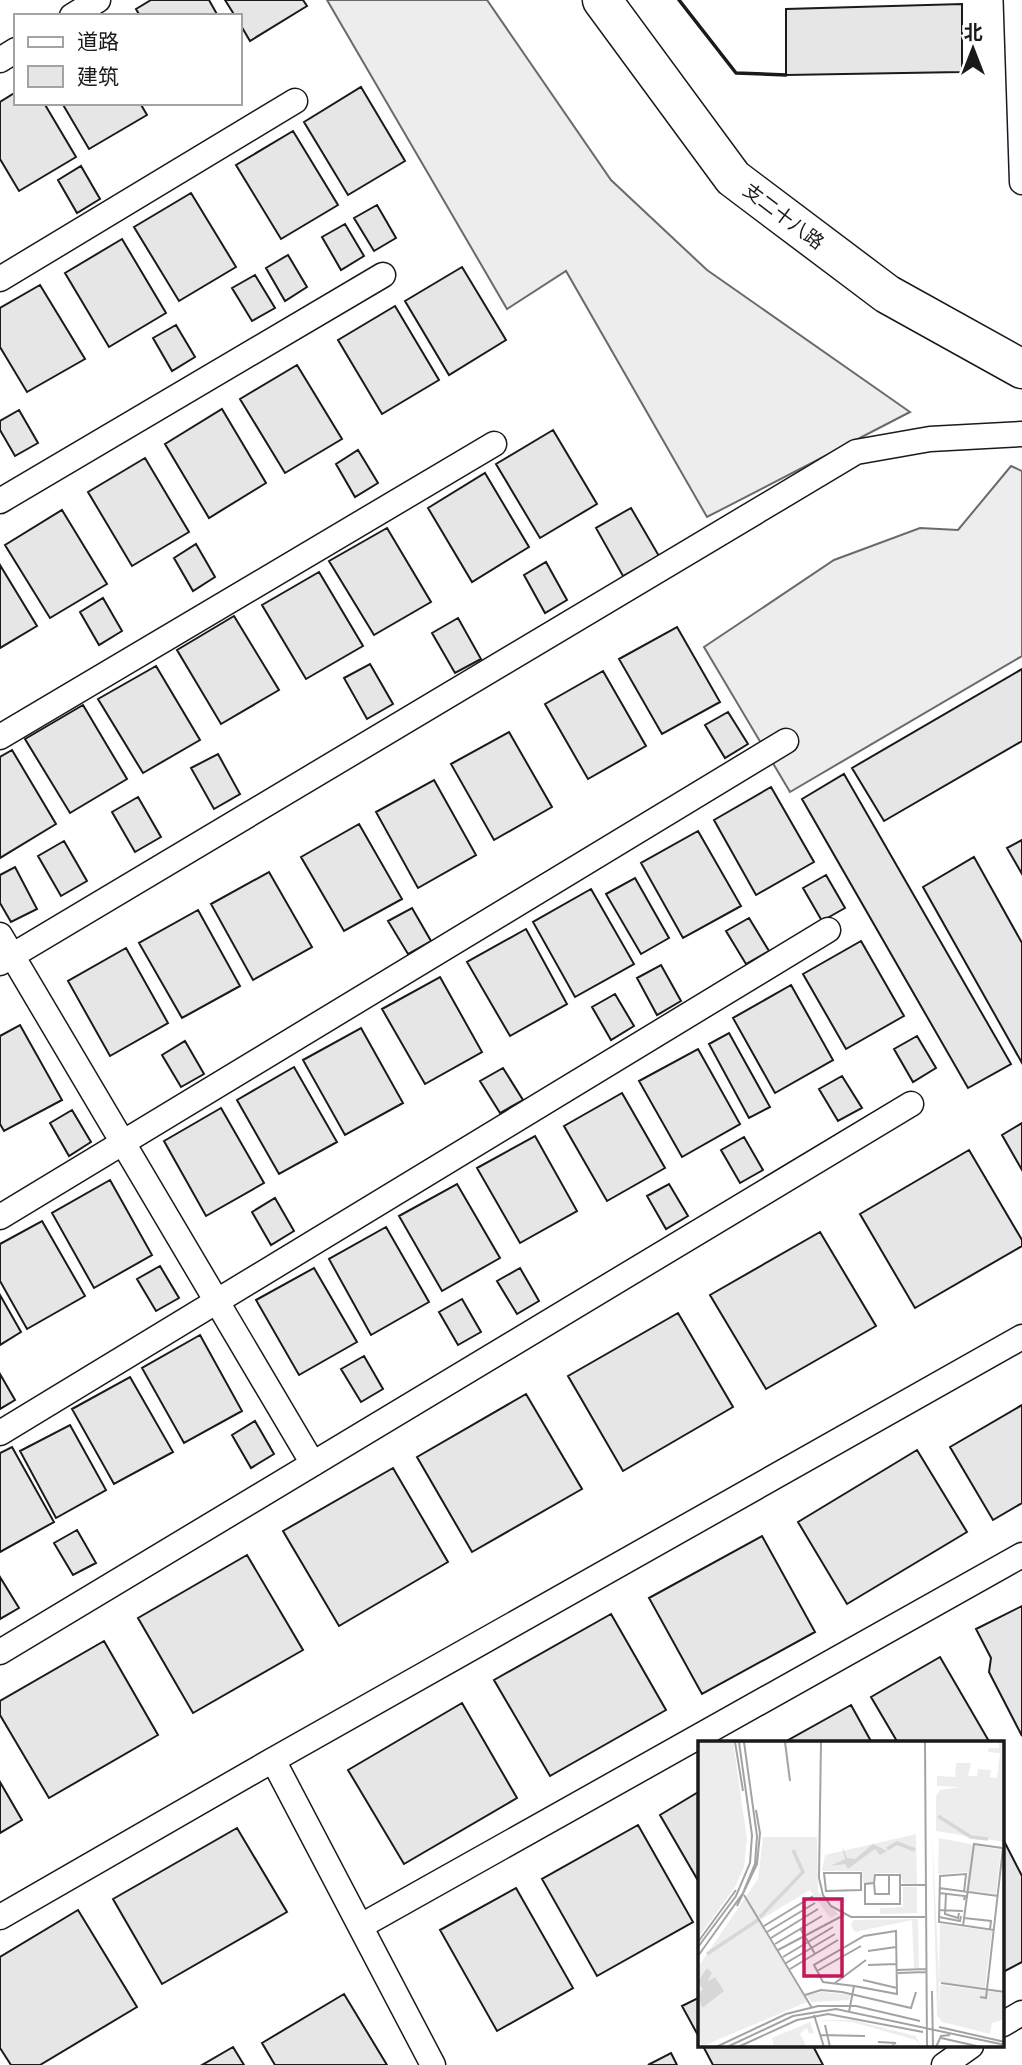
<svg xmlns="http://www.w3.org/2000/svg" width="1022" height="2065" viewBox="0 0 1022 2065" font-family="Signika,'Noto Sans SC',sans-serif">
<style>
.built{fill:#ededed;stroke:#6a6a6a;stroke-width:2}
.building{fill:#e6e6e6;stroke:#1a1a1a;stroke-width:2}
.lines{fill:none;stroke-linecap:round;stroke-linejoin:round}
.lane-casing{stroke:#1a1a1a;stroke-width:27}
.secondary-casing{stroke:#1a1a1a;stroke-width:41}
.lane{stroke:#fff;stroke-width:24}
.secondary{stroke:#fff;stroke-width:38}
.wall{stroke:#1a1a1a;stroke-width:3.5}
.labels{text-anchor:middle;stroke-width:5;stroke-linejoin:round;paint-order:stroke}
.street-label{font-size:19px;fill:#1a1a1a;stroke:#fff}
.inset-river{fill:none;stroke:#d7d7d7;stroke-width:3.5}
.inset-road{fill:none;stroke:#a3a3a3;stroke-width:2}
.view{fill:#c2185b;fill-opacity:0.15;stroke:#c2185b;stroke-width:3.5}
.inset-edge{fill:none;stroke:#1a1a1a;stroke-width:3.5}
</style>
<rect width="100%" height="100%" fill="#fff"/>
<!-- built -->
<path class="built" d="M327,0H487L611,180L707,270L910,412L707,517L566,271L507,309Z
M1011,466L1022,471V656L790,792L704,647L834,560L920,528L958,530Z"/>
<!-- building -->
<path class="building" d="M151,0H209L218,16H140L136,9Z
M225,0H303L307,6L250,41L240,24V16H235Z
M962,4V72L786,75V9Z
M361,87L405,161L348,195L304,122Z
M16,92V103H44L76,157L19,191L0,159V102Z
M62,103H140L147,115L89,149Z
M293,131L338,205L281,239L236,165Z
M81,166L100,199L77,213L58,180Z
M191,193L236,267L179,301L134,227Z
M377,205L396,238L374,251L354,218Z
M345,224L364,256L341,270L322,237Z
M122,239L166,313L109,347L65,273Z
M288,255L307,287L285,301L266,268Z
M462,267L506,340L449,375L405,301Z
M255,275L275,308L252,321L232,288Z
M40,285L85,359L27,392L0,347V308Z
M395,306L439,380L382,414L338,340Z
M176,325L195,357L172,371L153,338Z
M297,365L342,439L285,473L240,399Z
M222,409L266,483L209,518L165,444Z
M19,410L38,443L15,456L0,430V421Z
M553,430L597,504L540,538L496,464Z
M358,450L378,483L355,497L336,464Z
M145,458L189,532L132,566L88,492Z
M485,473L529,547L472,582L428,508Z
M631,508L659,556L623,576L596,528Z
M62,510L107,584L50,618L5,545Z
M387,528L431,602L374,635L329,561Z
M196,544L215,577L193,591L174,558Z
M546,562L567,600L545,613L524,575Z
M0,565L37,626L0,648Z
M319,572L363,646L306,679L262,605Z
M103,598L122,631L99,645L80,612Z
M234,616L279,690L221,724L177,650Z
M458,618L481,659L455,673L432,633Z
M677,627L720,702L662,734L619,659Z
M370,664L393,704L367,719L344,678Z
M156,666L200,740L143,773L98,699Z
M1022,669V741L884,821L852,768Z
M603,671L646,746L588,779L545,704Z
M83,705L127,779L70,813L25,739Z
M728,712L748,744L725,758L705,725Z
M509,732L552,807L494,840L451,764Z
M12,750L56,824L0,858V757Z
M218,754L240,794L214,809L191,768Z
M844,774L1011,1064L968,1088L802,799Z
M434,780L476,855L418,888L376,812Z
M771,787L814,862L756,895L714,820Z
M138,797L161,837L135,852L112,812Z
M359,824L402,899L344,931L301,857Z
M698,831L741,906L683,938L641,863Z
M1022,840V874L1007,848Z
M64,841L87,881L61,896L38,856Z
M974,857L1022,943V1063L923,887Z
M15,867L37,909L11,922L0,903V875Z
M269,872L312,947L253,980L211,904Z
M826,875L845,908L822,921L803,888Z
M635,878L669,938L641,954L606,894Z
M591,889L634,964L575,997L533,922Z
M412,908L431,941L408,954L388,921Z
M198,910L240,986L182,1018L139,943Z
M749,918L769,951L746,964L726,931Z
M526,929L567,1004L510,1036L467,962Z
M861,941L904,1016L846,1049L803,974Z
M126,948L168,1023L110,1056L68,981Z
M661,965L681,1001L657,1015L637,978Z
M440,977L482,1052L425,1084L382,1009Z
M791,985L833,1060L775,1093L733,1018Z
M615,994L634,1026L611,1040L592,1007Z
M20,1025L62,1100L4,1131L0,1124V1036Z
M361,1028L403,1103L345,1135L303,1060Z
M729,1033L770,1107L749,1118L709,1044Z
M917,1036L936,1068L913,1082L894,1049Z
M185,1041L204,1074L181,1087L162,1055Z
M698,1049L740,1124L682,1157L639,1081Z
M294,1067L337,1142L279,1174L237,1100Z
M503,1068L523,1100L500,1113L480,1081Z
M842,1076L862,1108L838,1121L819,1089Z
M622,1093L665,1168L607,1201L564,1126Z
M221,1108L264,1183L206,1216L164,1141Z
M72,1110L91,1142L69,1156L50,1123Z
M1022,1123V1170L1002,1135Z
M535,1136L577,1211L520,1243L477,1168Z
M744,1137L763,1170L740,1183L721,1150Z
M969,1150L1022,1240V1246L915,1308L860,1214Z
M110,1180L152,1255L94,1288L52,1213Z
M457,1184L500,1258L442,1291L399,1216Z
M669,1184L688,1216L666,1229L647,1196Z
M275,1198L294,1231L271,1245L252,1212Z
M42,1221L85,1296L27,1329L0,1281V1244Z
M386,1227L429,1302L371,1335L329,1259Z
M820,1232L876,1326L766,1389L710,1295Z
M160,1266L179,1298L156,1311L137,1279Z
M314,1268L357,1342L299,1375L256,1300Z
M520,1268L539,1301L517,1314L497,1281Z
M0,1295L21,1332L0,1345Z
M462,1299L481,1332L458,1345L439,1312Z
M678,1313L733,1407L623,1471L568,1376Z
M200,1335L242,1411L184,1443L142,1368Z
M364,1356L383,1389L361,1402L341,1369Z
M0,1374L15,1400L0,1409Z
M130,1377L173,1452L114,1484L72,1409Z
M526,1394L582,1489L472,1552L417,1457Z
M1022,1405V1503L993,1520L950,1447Z
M255,1421L274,1454L251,1468L232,1435Z
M70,1425L106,1490L56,1518L20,1451Z
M12,1447L54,1522L0,1552V1453Z
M917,1450L967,1532L847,1604L798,1522Z
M393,1468L448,1562L339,1626L283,1531Z
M77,1530L96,1563L73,1575L54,1543Z
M762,1536L815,1632L702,1694L649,1598Z
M247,1555L303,1650L193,1713L138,1618Z
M0,1577L19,1608L0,1619Z
M1022,1606V1736L989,1672L991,1658L976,1629Z
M611,1614L666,1710L550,1776L494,1680Z
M104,1641L158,1735L49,1798L0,1715V1701Z
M940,1657L990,1743H898L871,1697Z
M462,1703L517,1798L404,1864L348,1770Z
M851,1705L872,1743H783Z
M0,1782L22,1820L0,1833Z
M700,1791V1884L660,1815Z
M638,1825L693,1922L597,1976L542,1879Z
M237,1828L287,1912L162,1984L113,1899Z
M1003,1839L1022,1876V1962L1003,1972Z
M516,1888L573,1988L497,2031L440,1930Z
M78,1910L137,2007L40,2065H11L0,2048V1957Z
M344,1994L387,2065H275L262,2043Z
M700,1997V2039L682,2006Z
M703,2046H813L823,2065H713Z
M233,2047L244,2065H202Z
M671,2053L677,2065H648Z"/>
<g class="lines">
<!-- lane casing -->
<g class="lane-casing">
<path id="lane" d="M1016,0L1022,182
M72,16L98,0
M0,60L16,50
M0,279L295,101
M0,501L383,275
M0,737L494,444
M0,935L313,1464
M0,963L856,452L930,439L1022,434
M0,1217L786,741
M0,1433L828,930
M0,1652L911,1104
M0,1917L273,1760
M361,1926L1022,1555
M1003,2024L1022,2013
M433,2065L273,1760L1022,1337
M944,2065L971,2046"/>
</g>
<!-- secondary casing -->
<g class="secondary-casing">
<path id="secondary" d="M602,0L733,178L887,294L1022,369"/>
</g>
<!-- lane -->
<use href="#lane" class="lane"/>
<!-- secondary -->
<use href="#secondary" class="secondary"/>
<!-- wall -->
<path class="wall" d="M679,0L736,73L786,75"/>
</g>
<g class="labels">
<!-- street labels -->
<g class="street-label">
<text transform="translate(784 216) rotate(37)" y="7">支二十八路</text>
</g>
</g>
<!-- overview -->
<g transform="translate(698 1741)">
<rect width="306" height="306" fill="#fff"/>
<path d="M0,1H35L49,98L46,126L37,146L0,197ZM301,1H306V101L238,90V55L242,49L262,46L239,45V35L257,36L258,22H273L270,35H279L280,28L293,29L292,36L299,37L302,12L290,11L291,7H301ZM234,91L241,236L242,183L294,190L287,247L241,241V266L242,244L306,252V278L294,282L292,293L244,281L239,274ZM218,93L219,143L205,142L201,132H177L175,142H165L164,130H124L127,114ZM65,96H119L120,150L140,173L132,177L112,149L64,178L61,181L109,261L5,305L0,298V226L60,138ZM241,97L303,109L298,153L268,149L270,131L240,133ZM205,146H219V172L182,173V167L205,166ZM220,178L221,227H216L214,179L157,191L153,185L155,179ZM125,251L153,254L151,259L113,261L109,254ZM120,279H154L218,295L223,306L218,299L154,281ZM112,281L116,292L111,293L109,287L102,293L109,306H76L74,297Z" fill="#ededed"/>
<path d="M175,103L189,110L182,114L177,108L150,128L147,123L132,125L147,118L144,105L149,117L157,118ZM9,227L14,232L9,241L17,236L26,250L4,267L0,254L5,248L0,241Z" fill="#d7d7d7"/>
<path class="inset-river" d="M240,75L273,96L290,98M189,108L199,102L217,109M62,176L105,131L95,109M9,213L60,179"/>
<path class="inset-road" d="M37,1L45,50M87,1L92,40M123,1L121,137L125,154L133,165L153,176H227M227,1L229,306M126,132H163V149L128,150ZM176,142L177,153H191V134M202,144V163H167V143L176,142L177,134H202V144H229M241,147L300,155M266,151L268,133L242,135L241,181L296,189M241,152L267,155L266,159M248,153L247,173L260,177L261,172M46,154L114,267M39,165L59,123L62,92L58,69M241,169L265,170M241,176L262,180L263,175M266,177L293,180L292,188M66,185L115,155M265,185L276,103L304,107M102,187L117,213M69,191L117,162M73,197L120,168M0,201L38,149M77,203L124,175M0,206L38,155L52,122L54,94L41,1M80,209L146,174M170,210L198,206M0,215L45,152L57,123L59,95L46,1M85,216L135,186M88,222L137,193M170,224L198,223M92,228L140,199M199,229L228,228M119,230L163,205M200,232L228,231M165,239L199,247M137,242L168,219M243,242L307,251M234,250L235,306M107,254L123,249L144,251L213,267L218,251M282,256L288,257L305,107M151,271L156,245L199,253L198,190L166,195L116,224L125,241L156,245M116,274L126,306M127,284L132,306M241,286L307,301M122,294L167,295M243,297L283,306M180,301L198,302L194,303M18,306L88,273L120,265H158L222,280M29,306L95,275L138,268L307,304M40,306L99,279L130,273L225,291M238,306L243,295L252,294"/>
<path class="view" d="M106,158H144V235H106Z"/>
<rect width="306" height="306" class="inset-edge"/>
</g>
<!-- legend -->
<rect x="14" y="14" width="228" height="91" fill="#ffffff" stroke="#a3a3a3" stroke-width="2"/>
<rect x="28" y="37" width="35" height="10" fill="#ffffff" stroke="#a3a3a3" stroke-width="2"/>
<text x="77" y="49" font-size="21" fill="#1a1a1a">道路</text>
<rect x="28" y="66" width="35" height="21" fill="#e6e6e6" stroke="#a3a3a3" stroke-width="2"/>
<text x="77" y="84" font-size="21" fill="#1a1a1a">建筑</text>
<!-- north arrow -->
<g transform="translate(973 49)" stroke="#ffffff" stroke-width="5" paint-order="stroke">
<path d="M0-5L12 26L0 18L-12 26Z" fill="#1a1a1a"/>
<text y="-10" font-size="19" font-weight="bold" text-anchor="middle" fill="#1a1a1a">北</text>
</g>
</svg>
